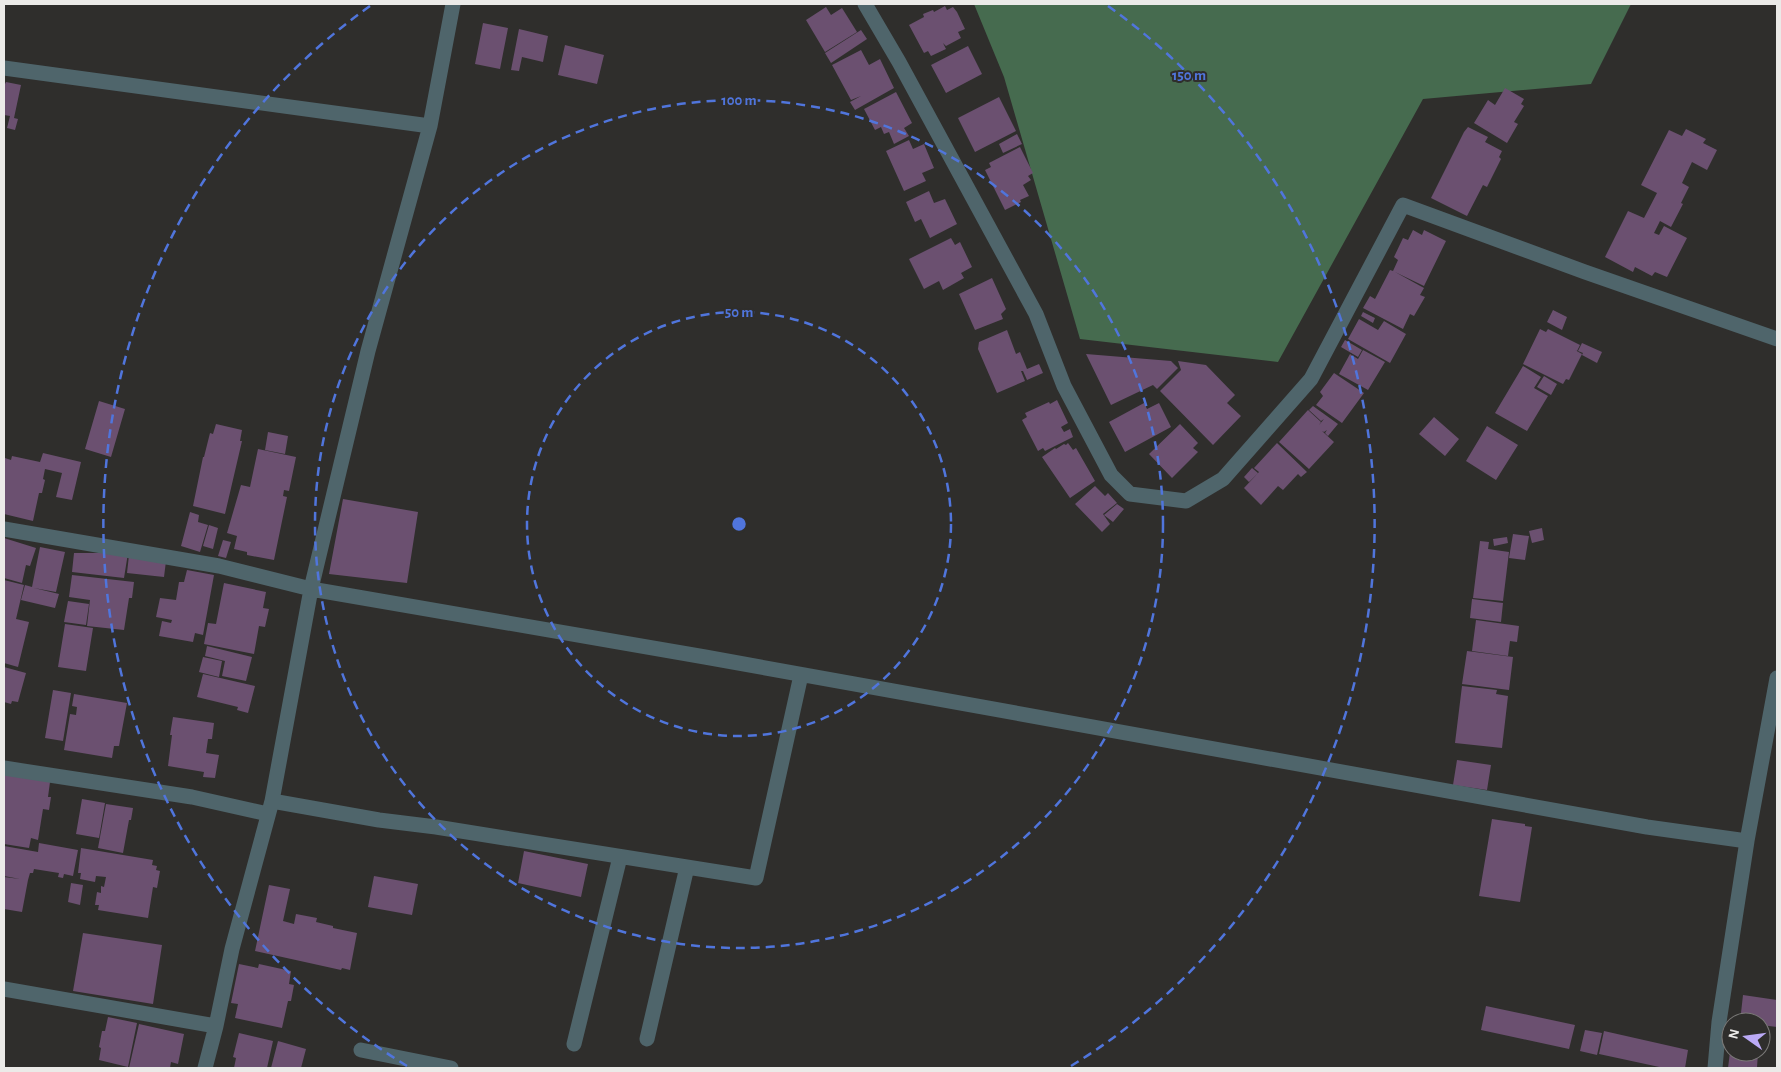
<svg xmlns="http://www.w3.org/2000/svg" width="1781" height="1072" viewBox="0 0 1781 1072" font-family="'Alegreya Sans',sans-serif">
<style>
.forest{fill:#466b4f}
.building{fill:#6b5070}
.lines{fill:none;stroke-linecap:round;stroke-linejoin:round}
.minor{stroke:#4f656b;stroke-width:15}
.ring{fill:none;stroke:#5075dc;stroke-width:2.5;stroke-dasharray:9 6}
.centre{fill:#5075dc;stroke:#2f2e2c;stroke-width:2.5}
.ring-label{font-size:15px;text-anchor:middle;font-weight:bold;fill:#5075dc;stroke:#2f2e2c;stroke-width:4;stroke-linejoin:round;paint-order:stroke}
</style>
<rect width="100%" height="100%" fill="#2f2e2c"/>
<!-- forest -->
<path class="forest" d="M974,4H1631L1591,84L1423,99L1278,362L1080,339L1004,77Z"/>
<!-- building -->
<path class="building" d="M945,6L947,10L953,7L957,12L965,29L958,32L961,38L946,46L943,43L946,49L931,56L928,51L924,53L909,25L924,17L923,14L933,10L934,12Z
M826,7L831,15L842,8L857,32L825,52L806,20Z
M483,23L508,28L500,69L475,64Z
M519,29L548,36L543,62L522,57L519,71L511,70Z
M861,30L867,39L831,63L825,53Z
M565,45L604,55L597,84L558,75Z
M968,46L982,74L946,93L931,65Z
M861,50L869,65L880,59L894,88L855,110L850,102L861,96L851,100L832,65Z
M6,82L21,85L14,118L18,119L15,130L7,128L10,116L4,115V86Z
M1505,88L1524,99L1521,104L1524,106L1514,122L1518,124L1507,143L1474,123L1488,100L1495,105Z
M896,92L912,123L904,128L909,136L894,144L889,132L884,134L881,127L875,130L864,109Z
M999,97L1016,131L975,152L958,118Z
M1468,127L1488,137L1485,142L1502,151L1499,157L1501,159L1487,187L1483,185L1467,216L1431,198L1464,132Z
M1686,129L1706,139L1703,143L1717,150L1707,170L1692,162L1682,183L1689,187L1681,203L1683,204L1671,227L1660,221L1654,233L1659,235L1664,226L1687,238L1667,277L1655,272L1652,276L1635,267L1633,272L1605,257L1628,211L1644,218L1657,193L1641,185L1669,130L1682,136Z
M1017,134L1022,144L1003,153L999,144Z
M909,140L913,149L924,144L934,168L922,173L926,181L904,191L886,151Z
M1020,147L1033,173L1028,176L1031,180L1023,185L1029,196L1020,200L1021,202L1005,210L985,170L991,167L989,163Z
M929,191L934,203L945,199L957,224L930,238L921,219L915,222L906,202Z
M1413,230L1422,235L1424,230L1446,241L1424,286L1395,272L1424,288L1420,295L1425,297L1414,316L1410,314L1403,329L1363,308L1370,296L1375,299L1390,270L1393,271L1398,260L1394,257L1403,238L1408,240Z
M951,238L955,245L960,242L972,267L961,273L964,278L943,290L939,281L924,289L909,259Z
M992,278L1006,309L1001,314L1003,319L975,330L959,294Z
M1553,310L1567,317L1562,330L1547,322Z
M1363,312L1375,318L1373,323L1361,316Z
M1359,319L1378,330L1384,321L1406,334L1390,363L1348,339Z
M1540,329L1546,332L1548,329L1580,345L1577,351L1575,350L1582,354L1569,380L1566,379L1563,384L1523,364Z
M1007,330L1016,354L1020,352L1027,369L1039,364L1043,373L1027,380L1023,371H1021L1025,381L997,393L978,349L979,342Z
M1345,340L1362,350L1358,357L1341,347Z
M1582,343L1602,352L1597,363L1582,355L1583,353L1578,351Z
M1363,350L1385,362L1368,390L1339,374L1350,354L1358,359Z
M1086,354L1171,361L1178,368L1157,389L1153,385L1111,405Z
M1178,361L1206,365L1235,395L1227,403L1241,416L1213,445L1160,391L1181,370Z
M1523,366L1541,377L1534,388L1548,396L1527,431L1495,413Z
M1334,373L1364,393L1342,423L1316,405L1323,396L1320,392Z
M1544,376L1557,384L1551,395L1537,387Z
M1057,400L1068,423L1061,427L1064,432L1070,429L1073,437L1045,451L1043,448L1038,451L1022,420L1027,417L1025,413L1049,402L1050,404Z
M99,401L125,409L111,457L85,449Z
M1144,403L1147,409L1159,403L1171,427L1125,452L1109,422Z
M1313,406L1338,424L1328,436L1325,433L1327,430L1324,432L1322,431L1334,442L1309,469L1279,442L1308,410L1321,422L1319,425L1324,419L1321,421L1309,410Z
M1434,417L1459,439L1445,456L1419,434Z
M216,424L242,430L240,441H242L225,514L193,506L203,457H204L210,433L213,434Z
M1180,424L1198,443L1193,448L1198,452L1172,478L1149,454Z
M1487,426L1518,445L1496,480L1466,461Z
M268,432L288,436L285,454L265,450Z
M1068,443L1073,450L1076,448L1095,481L1070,498L1042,457L1055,448L1056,449L1064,444L1066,445Z
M1277,443L1307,472L1301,477L1298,474L1283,490L1278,486L1261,505L1244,488L1259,472L1254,468Z
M258,449L296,457L289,491L284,490L283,496L287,497L274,560L247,555V552L234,549L237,536L227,533L241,485L250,487Z
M43,453L81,462L72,500L56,497L62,473L45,469L43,479L45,480L42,493H39L33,521L4,514L5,458L11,460L12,456L40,462Z
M1252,468L1258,473L1249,482L1244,477Z
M1095,486L1105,496L1108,493L1117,503L1103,514L1110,524L1102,532L1075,504Z
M343,499L418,512L407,583L329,574Z
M1117,504L1124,509L1113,522L1104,515Z
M190,512L199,515L198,522L208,525L200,552L181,546Z
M209,525L218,528L213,549L203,546Z
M1542,528L1544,540L1532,543L1529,531Z
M1513,534L1529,536L1525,560L1509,558Z
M1507,537L1508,543L1494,546L1493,539Z
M4,538L36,548L30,566L26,565L22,583L4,578Z
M223,540L231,542L226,558L218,556Z
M1480,541L1489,542L1488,549L1509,552L1503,601L1473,598Z
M40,547L65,552L56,592L34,588L59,594L55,608L21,600L25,585L32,587Z
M74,553H128L124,578L72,572Z
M129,555L166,561L164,577L127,573Z
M187,570L214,575L203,635L195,633L193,642L159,636L162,621L171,623L172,620L156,617L160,598L176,600L179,582H184Z
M72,575L134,582L132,598H129L124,630L87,626L90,600L69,597Z
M4,580L24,585L16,619L29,622L18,667L4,663Z
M224,583L266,592L263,608L269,609L265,627L259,626L254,654L204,644L208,623L216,624Z
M1472,599L1503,603L1501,622L1470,618Z
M68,601L89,604L86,625L64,622Z
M1476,620L1519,626L1517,642L1510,641L1508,656L1472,651Z
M65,624L93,628L86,671L58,667Z
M207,646L252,657L246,681L222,676L225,661L205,656Z
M1467,651L1513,657L1509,690L1462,684Z
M203,657L222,661L219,677L199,672Z
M4,667L26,673L18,702L12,701L11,704L4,702Z
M203,674L255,686L248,713L237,710L238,707L197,697Z
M1462,686L1497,690L1496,694L1508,696L1502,748L1455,743Z
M53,690L71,693L63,741L45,738Z
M74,694L127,703L119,746H114L112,758L64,750L70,714L76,715L77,707L72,706Z
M173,717L214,723L212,739H208L206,753L219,755L215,778L203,777L204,772L168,766L172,735H170Z
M1457,760L1491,765L1487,790L1453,785Z
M4,772L50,782L48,797H51L49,810L43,809L38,840L31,838L29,848L4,844Z
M82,799L105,803L99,838L76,834Z
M106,804L133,808L131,820H129L123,853L98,848Z
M1492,819L1525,824V826L1532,827L1520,902L1479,896Z
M39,843L78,850L73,876L64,874L63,878L58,877L59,873L34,869L33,873H30L28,880L22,912L4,909V877L20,879L4,876V846L38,852Z
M81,848L153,860L152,865L157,866L156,870L160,871L157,888L153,887L148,918L98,910L99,905H95L97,892L101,893V886L104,887L106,877L96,876L95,882L80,879L81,873H78Z
M524,851L588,864L581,897L518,883Z
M374,876L418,884L412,915L368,907Z
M71,883L83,885L80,905L68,902Z
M269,885L290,889L283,921L294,924L296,914L317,918L316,922L333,926V928L357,933L350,970L342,968L341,970L255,951Z
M83,933L162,945L153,1004L73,991Z
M239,964L258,968L259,964L291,971L289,984L294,985L291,1001H288L282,1028L235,1018L238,1004L231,1003Z
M1743,995L1777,1000V1027L1761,1025V1022H1740Z
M1486,1006L1575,1025L1569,1049L1481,1030Z
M108,1017L137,1023L128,1067L99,1060L101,1048L99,1047L102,1031H105Z
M139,1024L184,1034L178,1064L171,1062L170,1068H129Z
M1585,1030L1602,1033L1597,1055L1580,1051Z
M1604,1031L1688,1050L1685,1068H1664L1599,1054Z
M239,1033L273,1041L267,1068H234L236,1058L233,1057Z
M278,1041L306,1049L301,1068H271Z
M1730,1052H1758L1757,1068H1728Z"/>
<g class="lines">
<!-- minor -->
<path class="minor" d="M865,4L899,62L1036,314L1064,386L1111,475L1130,494L1186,501L1223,479L1311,379L1403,205L1585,272L1777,339
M4,68L430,126
M4,529L219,566L311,589L705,657L1647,827L1747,841
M4,768L192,797L268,814
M272,801L379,820L436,827L756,878L801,675
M4,989L216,1026
M647,1039L687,867
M574,1044L620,857
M361,1050L451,1068
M205,1068L216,1026L232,949L272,801L311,589L368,351L430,126L453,4
M1715,1068L1719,1022L1747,841L1777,678"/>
</g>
<!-- distance rings -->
<g class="ring">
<circle cx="739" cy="524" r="212"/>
<circle cx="739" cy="524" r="424"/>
<path d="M407 1066A636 636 0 0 1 370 6M1108 6A636 636 0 0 1 1071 1066"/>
</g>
<circle cx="739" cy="524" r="8" class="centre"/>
<g class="ring-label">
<text x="1189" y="80">150 m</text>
<text x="739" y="105">100 m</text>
<text x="739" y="317">50 m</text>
</g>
<!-- border -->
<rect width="1781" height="1072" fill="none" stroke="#ebeae8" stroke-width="10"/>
<!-- north arrow -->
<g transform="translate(1746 1037) rotate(284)"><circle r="24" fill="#2f2e2c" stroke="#7a7977"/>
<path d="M0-4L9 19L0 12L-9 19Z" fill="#bbaaf6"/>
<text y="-8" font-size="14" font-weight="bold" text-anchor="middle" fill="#ebeae8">N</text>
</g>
</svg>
